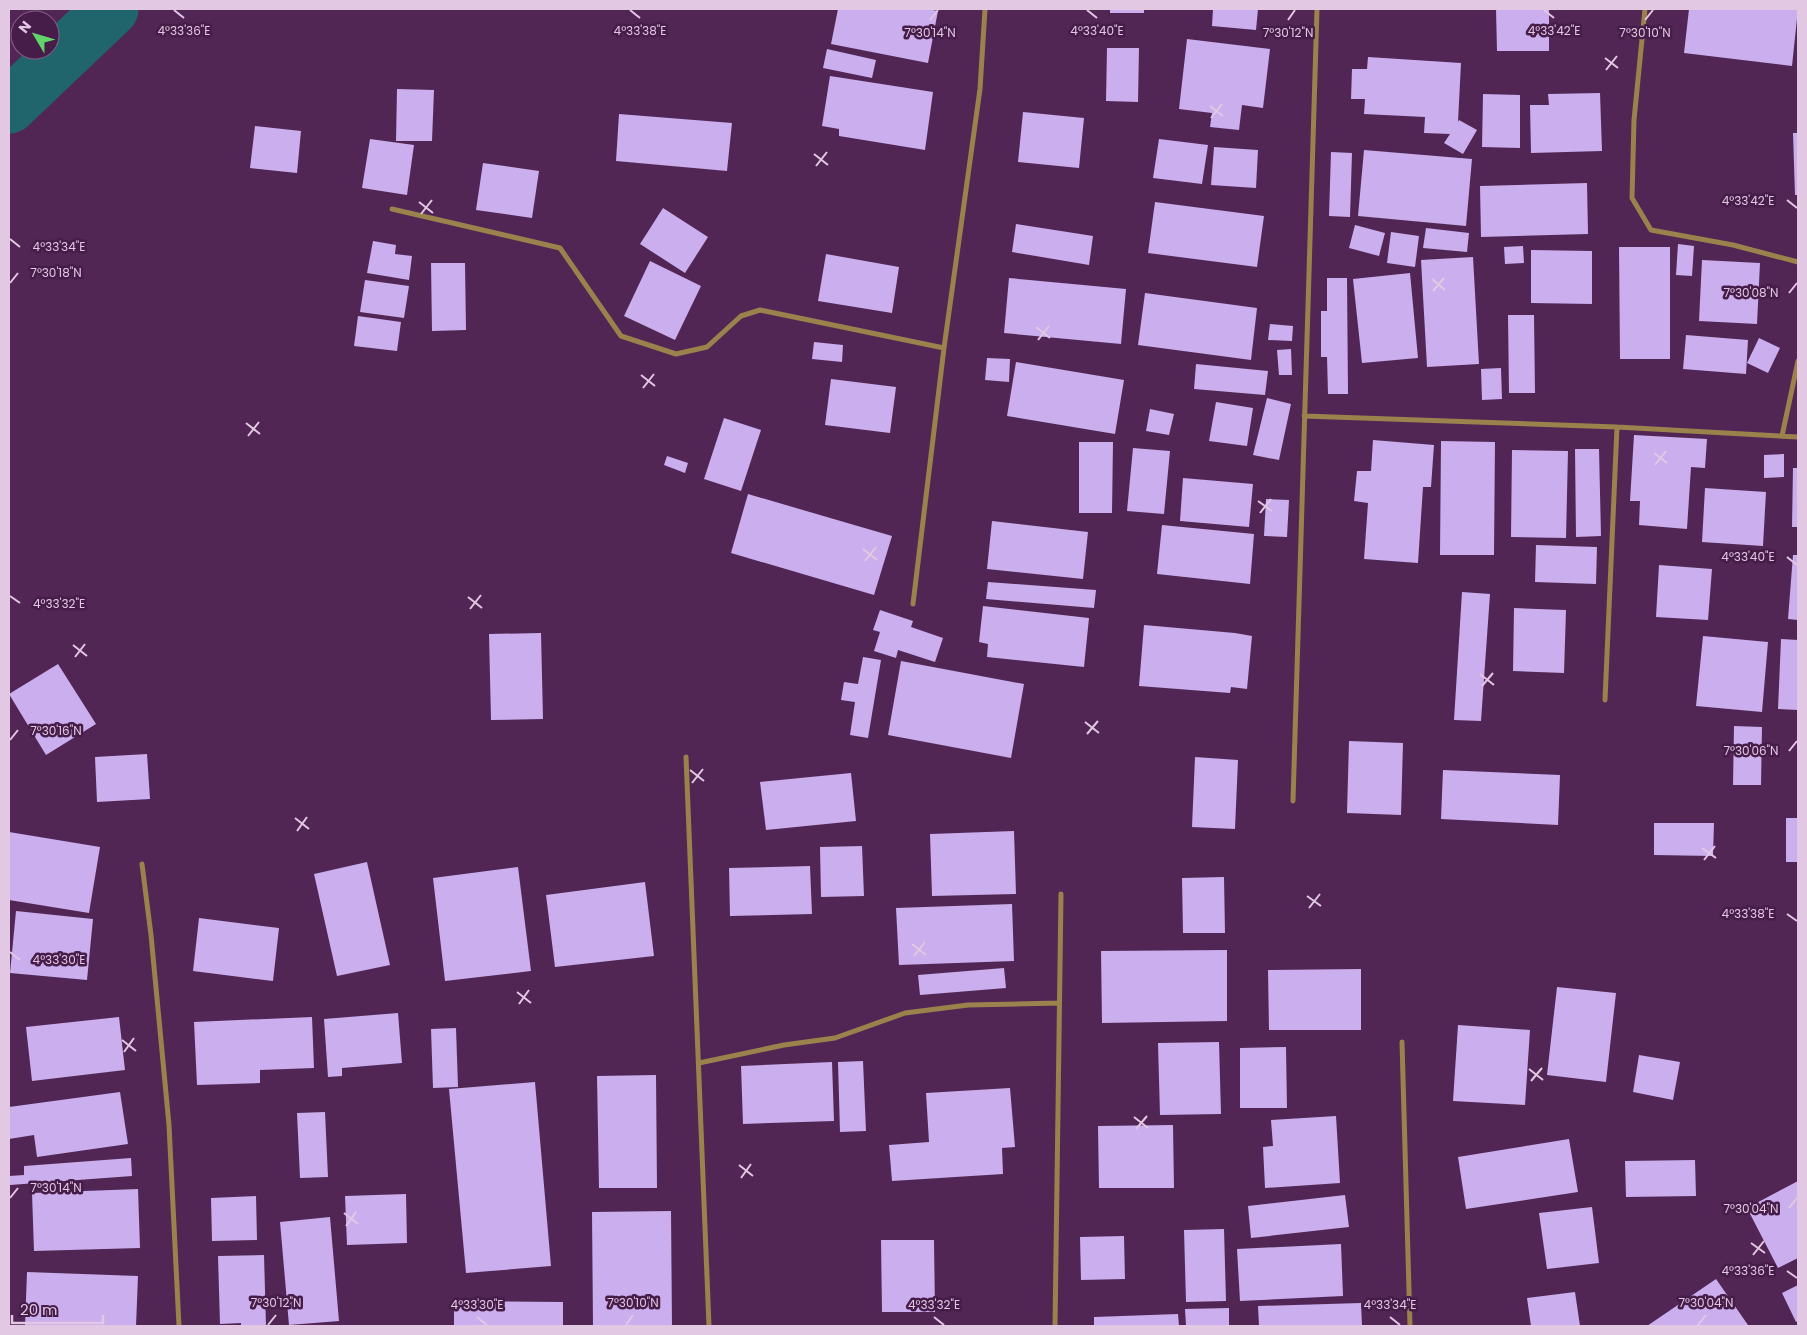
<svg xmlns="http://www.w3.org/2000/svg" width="1807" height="1335" viewBox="0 0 1807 1335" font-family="Poppins,sans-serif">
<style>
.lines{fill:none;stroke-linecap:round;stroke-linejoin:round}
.river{stroke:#21656c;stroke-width:55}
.building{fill:#caaeed}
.street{stroke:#9a824d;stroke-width:5}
.ticks{fill:none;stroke:#e2c8e3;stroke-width:2}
.ticks-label{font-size:12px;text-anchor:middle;fill:#e2c8e3;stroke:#461c49;stroke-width:5;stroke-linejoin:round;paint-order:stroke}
</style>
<rect width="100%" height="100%" fill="#512654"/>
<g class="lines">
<!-- river -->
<path class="river" d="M9,106L111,9"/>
</g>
<!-- building -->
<path class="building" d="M838,9H928L938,11L928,63L831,44Z
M1110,9H1144V13H1110Z
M1213,9H1258L1256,30L1212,26Z
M1496,9H1549V51H1497Z
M1689,9H1798L1792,66L1684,53Z
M1187,39L1270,49L1263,108L1242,105L1239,130L1210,127L1212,113L1179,109Z
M1107,48H1139L1138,102L1106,101Z
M827,49L876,60L872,78L823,68Z
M1368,57L1461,63L1458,122L1459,120L1477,130L1463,154L1444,143L1450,134L1424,133L1425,117L1364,114L1365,99H1351L1352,69H1367Z
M830,76L933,92L925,150L839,136V129L822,126Z
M397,89L434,90L432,141H396Z
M1600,93L1602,151L1531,153L1530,105H1549L1548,94Z
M1483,94L1520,95V148L1482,147Z
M1023,112L1084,118L1079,168L1018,162Z
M619,114L732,123L727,171L616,161Z
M255,126L301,131L297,173L250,168Z
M1793,133H1798V195H1795Z
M370,139L414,145L407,195L362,188Z
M1159,139L1208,145L1202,184L1153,178Z
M1214,147L1258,150L1256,188L1211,185Z
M1364,150L1472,159L1466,226L1358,216Z
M1331,152L1352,153L1350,217L1329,216Z
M483,163L539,171L532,218L476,210Z
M1587,183L1588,234L1481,237L1480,186Z
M1155,202L1264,216L1257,267L1148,253Z
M663,208L708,237L685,273L640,244Z
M1016,224L1093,236L1089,265L1012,252Z
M1355,225L1385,233L1379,256L1349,248Z
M1426,228L1469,233L1467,252L1423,248Z
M1391,232L1419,236L1415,267L1387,263Z
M373,241L396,245L395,254L412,256L409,280L367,273Z
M1678,244L1694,246L1692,276L1676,275Z
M1523,246L1524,263L1505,264L1504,247Z
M1619,247H1670V359H1620Z
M1531,250L1592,251V304L1531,303Z
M826,254L899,267L892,313L818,301Z
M1473,257L1479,364L1427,367L1421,260Z
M1702,260L1760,263L1757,324L1699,321Z
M650,261L701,286L675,340L624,316Z
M431,263H465L466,330L432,331Z
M1410,273L1418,358L1362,363L1353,279Z
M1009,278L1126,289L1121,344L1004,333Z
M1327,278H1347L1348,394H1328L1327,357H1321V311H1327Z
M365,280L409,286L404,318L360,312Z
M1145,293L1257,308L1251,360L1138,345Z
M1508,315H1534L1535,393H1509Z
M358,316L401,322L397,351L354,346Z
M1270,324L1293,326L1292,341L1268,340Z
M1686,335L1748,340L1746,374L1683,369Z
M1759,338L1780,348L1768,373L1747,363Z
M814,342L843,345L842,362L812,359Z
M1291,349L1292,375H1279L1277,350Z
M987,358L1010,359L1009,382L985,380Z
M1016,362L1124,380L1115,434L1007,416Z
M1196,364L1268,371L1265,395L1194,389Z
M1501,368L1502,399L1482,400L1481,369Z
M831,379L896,387L890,433L825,425Z
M1267,398L1291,404L1279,460L1253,455Z
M1216,402L1253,408L1247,446L1209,441Z
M1150,409L1174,414L1169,435L1146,431Z
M724,418L761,430L741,491L704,479Z
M1634,435L1707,439L1705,468L1691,467L1687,529L1639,525L1640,501H1630Z
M1373,440L1434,445L1431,487H1423L1418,563L1364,559L1368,503L1354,501L1357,471H1371Z
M1441,441L1495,442L1494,555H1440Z
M1079,442H1113L1112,513H1079Z
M1133,448L1170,451L1164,514L1127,511Z
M1575,449H1599L1601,536L1576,537Z
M1512,450L1568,451L1566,538L1511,537Z
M1784,454V477L1764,478V455Z
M667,456L688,463L685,473L664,465Z
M1793,468H1798V527H1792Z
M1183,478L1253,484L1249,527L1180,521Z
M1705,488L1766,492L1763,546L1702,542Z
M748,494L892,536L874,595L731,553Z
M1266,499L1289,500L1287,537L1264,536Z
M992,521L1088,532L1083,579L987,569Z
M1162,525L1254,534L1250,584L1157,574Z
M1536,545L1597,547L1596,584L1535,582Z
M1793,555H1798V620L1788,619Z
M1659,565L1712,569L1708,620L1656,617Z
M988,582L1096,590L1094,608L986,599Z
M1462,592L1490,594L1481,721L1454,720Z
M983,606L1089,618L1084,667L987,657L988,644L979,642Z
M1514,608L1566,610L1564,673L1513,671Z
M880,610L913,621L911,627L943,638L935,662L898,650L896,658L874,651L880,632L873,630Z
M1144,625L1235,633L1252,636L1247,689L1231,687L1230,693L1139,686Z
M541,633L543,719L491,720L489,634Z
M1703,636L1768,642L1762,712L1696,706Z
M1781,639L1798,640V710L1778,709Z
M863,657L881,660L868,738L850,735L855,702L841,700L844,682L858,684Z
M901,661L1024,684L1011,758L888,735Z
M58,664L96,724L46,755L9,694Z
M1734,726L1762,727L1761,785H1733Z
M1349,741L1403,743L1401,815L1347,813Z
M147,754L150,799L97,802L95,757Z
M1195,757L1238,760L1235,829L1192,827Z
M1443,770L1560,775L1558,825L1441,819Z
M851,773L856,821L766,830L760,782Z
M1786,818H1798V862H1786Z
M1654,823H1714L1713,856L1654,855Z
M1014,831L1016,894L932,896L930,834Z
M9,832L100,847L89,913L9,900Z
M862,846L864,896L821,897L820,847Z
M367,862L390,965L337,976L314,874Z
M810,866L812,914L730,916L729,868Z
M518,867L531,971L445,981L433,878Z
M1224,877L1225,933H1183L1182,878Z
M645,882L654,956L555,967L546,895Z
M1012,904L1014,961L899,965L896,908Z
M16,911L93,919L87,980L10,973Z
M199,918L279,928L273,981L193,971Z
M1227,950V1021L1102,1023L1101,951Z
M1004,968L1006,988L920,995L918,975Z
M1361,969V1030H1269L1268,970Z
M1557,987L1616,993L1606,1082L1547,1075Z
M398,1013L402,1063L342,1068V1076L328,1077L324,1019Z
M119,1017L125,1070L32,1081L26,1027Z
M312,1017L314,1068L260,1070V1083L197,1085L194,1022Z
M1458,1025L1530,1030L1525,1105L1453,1101Z
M456,1028L458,1087L433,1088L431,1029Z
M1219,1042L1221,1114L1160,1115L1158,1043Z
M1286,1047L1287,1108H1240V1048Z
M1639,1055L1680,1062L1673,1100L1633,1092Z
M863,1061L866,1131L840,1132L838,1062Z
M832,1062L834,1121L743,1124L741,1066Z
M656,1075L657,1188H599L597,1076Z
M535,1082L551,1266L466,1273L449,1089Z
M1010,1088L1015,1147L1002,1148L1003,1174L892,1181L889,1145L929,1142L926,1093Z
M120,1092L128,1144L37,1157L34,1135L9,1139V1107Z
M325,1112L328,1177L300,1178L297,1113Z
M1336,1116L1340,1183L1265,1188L1263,1147L1273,1146L1271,1120Z
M1173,1125L1174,1188H1099L1098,1126Z
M1569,1139L1578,1192L1466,1209L1458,1157Z
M131,1158L132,1176L10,1185L9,1176L24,1175V1166Z
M1695,1160L1696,1196L1626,1197L1625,1161Z
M1798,1181V1258L1778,1268L1747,1208Z
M138,1189L140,1248L34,1251L32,1193Z
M406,1194L407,1243L347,1245L345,1196Z
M1345,1195L1349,1227L1251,1238L1248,1206Z
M256,1196L257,1240L212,1241L211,1198Z
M1592,1207L1599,1263L1547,1269L1539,1213Z
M671,1211L672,1326H593L592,1212Z
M330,1217L339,1321L289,1325L280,1222Z
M1224,1229L1226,1301L1186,1302L1184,1230Z
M1124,1236L1125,1279L1081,1280L1080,1237Z
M881,1240H934L935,1312H882Z
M1341,1244L1343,1296L1240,1301L1237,1249Z
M264,1255L266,1326H241V1323L220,1324L218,1256Z
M27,1272L138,1276L136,1326H25Z
M1716,1279L1748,1325L1747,1326H1647Z
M1798,1285V1321L1796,1322L1782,1293Z
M1575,1292L1580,1326H1531L1527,1298Z
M454,1301L563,1302V1326H454Z
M1361,1303L1362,1326H1259L1258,1306Z
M1229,1308V1326H1186L1185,1309Z
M1178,1314L1179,1326H1094V1317Z"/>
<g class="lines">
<!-- street -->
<path class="street" d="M1645,9L1634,120L1632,198L1651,230L1733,245L1798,262
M392,209L560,248L621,336L676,354L707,347L741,316L760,310L944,348
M1304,416L1617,427L1798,437
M1782,436L1798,361
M913,604L944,348L980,89L985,9
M1605,700L1617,427
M686,757L709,1326
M1293,801L1317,9
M142,864L151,935L169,1125L179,1326
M1402,1042L1410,1326
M699,1063L784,1045L835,1038L905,1013L968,1005L1059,1003
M1055,1326L1061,894"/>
</g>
<!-- ticks -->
<path class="ticks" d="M174,10L184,18M630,10L640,18M1087,10L1097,18M1544,10L1554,18M930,20L938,10M1288,20L1295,10M1645,20L1653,10M1605,58L1618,68M1606,70L1617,56M1210,106L1223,116M1211,118L1222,104M814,154L828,165M816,166L827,152M1787,200L1797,208M419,202L433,213M421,214L432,200M10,239L20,247M1432,279L1445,290M10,283L18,273M1433,291L1444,278M1789,293L1797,283M1036,327L1050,338M1038,340L1049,326M641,375L655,386M643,388L654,374M246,423L260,434M248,436L259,422M1654,453L1667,463M1655,465L1666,451M1258,501L1272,511M1260,513L1271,499M863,549L877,560M1787,557L1797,565M865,561L876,547M10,596L20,603M468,597L482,608M470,609L481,595M73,645L87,656M75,657L85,644M1480,674L1494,685M1482,686L1493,673M1085,722L1099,733M1087,734L1098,721M10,740L18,730M1789,751L1797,741M690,770L704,781M692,783L703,769M295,818L309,829M297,831L307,817M1702,848L1716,858M1704,860L1715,846M1307,896L1321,906M1309,908L1320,894M1787,914L1797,921M912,944L926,955M10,952L20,960M914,956L925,942M517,992L531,1003M519,1004L529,990M122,1040L136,1051M124,1052L134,1038M1529,1069L1543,1080M1531,1081L1542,1068M1134,1117L1148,1128M1136,1129L1147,1116M739,1165L753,1176M741,1178L751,1164M10,1198L18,1188M1789,1208L1797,1198M344,1213L358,1224M346,1226L356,1212M1751,1243L1765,1253M1753,1255L1764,1241M1787,1271L1797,1278M477,1317L487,1325M934,1317L944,1325M1390,1317L1400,1325M268,1325L276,1315M626,1325L633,1315M1698,1325L1706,1315"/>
<g class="ticks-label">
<text x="640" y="35">4°33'38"E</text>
<text x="1097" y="35">4°33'40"E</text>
<text x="1554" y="35">4°33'42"E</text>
<text x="184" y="35">4°33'36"E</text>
<text x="930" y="37">7°30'14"N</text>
<text x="1288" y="37">7°30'12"N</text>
<text x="1645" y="37">7°30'10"N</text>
<text x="1748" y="205">4°33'42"E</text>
<text x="59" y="251">4°33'34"E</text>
<text x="56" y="277">7°30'18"N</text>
<text x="1751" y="297">7°30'08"N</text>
<text x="1748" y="561">4°33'40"E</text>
<text x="59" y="608">4°33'32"E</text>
<text x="56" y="735">7°30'16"N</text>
<text x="1751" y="755">7°30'06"N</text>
<text x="1748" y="918">4°33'38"E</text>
<text x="59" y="964">4°33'30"E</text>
<text x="56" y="1192">7°30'14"N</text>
<text x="1751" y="1213">7°30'04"N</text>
<text x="1748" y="1275">4°33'36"E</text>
<text x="276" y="1307">7°30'12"N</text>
<text x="633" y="1307">7°30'10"N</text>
<text x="1706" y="1307">7°30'04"N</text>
<text x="477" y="1309">4°33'30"E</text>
<text x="934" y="1309">4°33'32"E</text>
<text x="1390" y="1309">4°33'34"E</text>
</g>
<!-- border -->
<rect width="1807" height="1335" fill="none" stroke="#e2c8e3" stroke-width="20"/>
<!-- north arrow -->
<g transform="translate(35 35) rotate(308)"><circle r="24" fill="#461c49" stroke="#846187"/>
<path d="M0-4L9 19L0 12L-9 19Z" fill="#61d46a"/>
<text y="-8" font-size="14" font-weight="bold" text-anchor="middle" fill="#e2c8e3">N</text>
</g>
<!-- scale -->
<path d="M12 1315v8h91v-8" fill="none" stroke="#e2c8e3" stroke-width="2.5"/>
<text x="20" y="1315" font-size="15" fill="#e2c8e3" stroke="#461c49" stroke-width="4" paint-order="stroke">20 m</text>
</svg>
